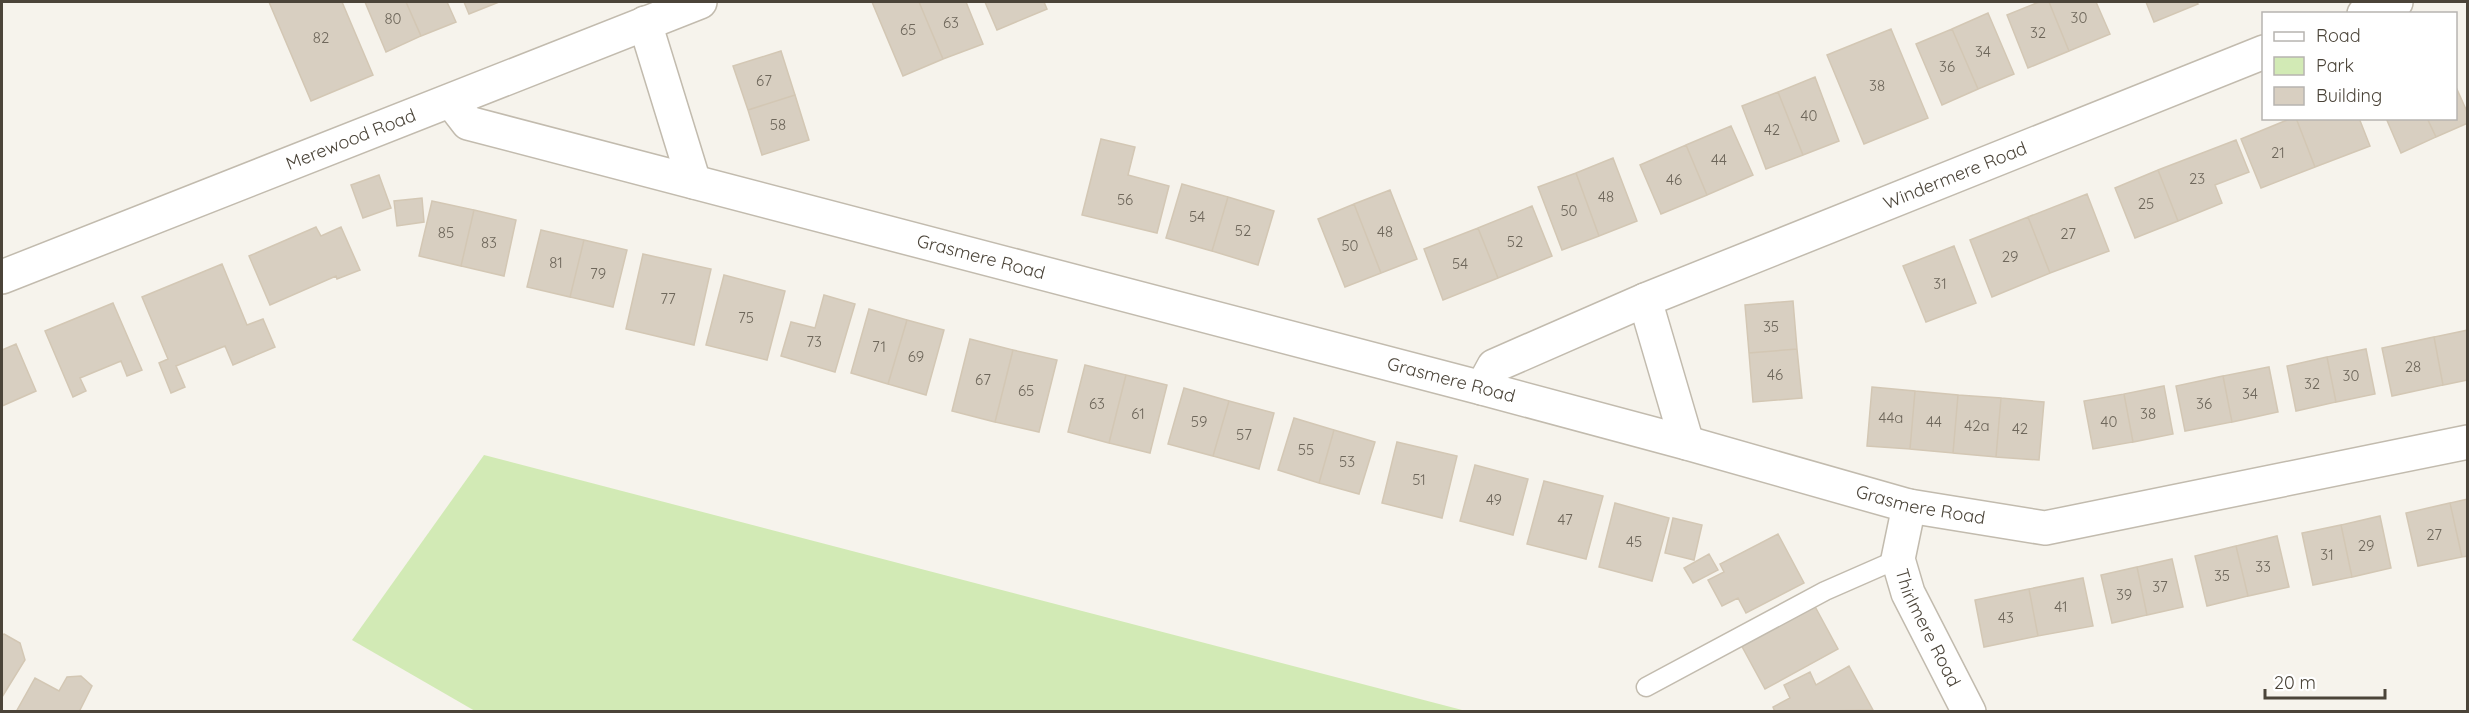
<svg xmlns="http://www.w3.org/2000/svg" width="2469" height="713" viewBox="0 0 2469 713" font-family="Quicksand,sans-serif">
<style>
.green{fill:#d2eab5}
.building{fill:#d8cfc1;stroke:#d3c7b4;stroke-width:1.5}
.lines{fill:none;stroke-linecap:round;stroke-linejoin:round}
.service-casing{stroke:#c2bbae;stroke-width:21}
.minor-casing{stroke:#c2bbae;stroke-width:36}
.service{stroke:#fff;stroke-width:18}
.minor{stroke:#fff;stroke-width:33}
.labels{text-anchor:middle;stroke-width:4.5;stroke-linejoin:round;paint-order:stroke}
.number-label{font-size:15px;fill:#6e675b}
.street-label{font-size:18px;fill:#4b4439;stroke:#fff}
</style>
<rect width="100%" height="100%" fill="#f6f3ec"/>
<!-- green -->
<path class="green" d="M484,455L1466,711H475L352,640Z"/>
<!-- building -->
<path class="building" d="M269,2H342L373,75L311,101Z
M365,2H406L421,36L386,52Z
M406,2H447L456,22L421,36Z
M464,2H499L469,14Z
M872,2H919L943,59L903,76Z
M919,2H966L983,44L943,59Z
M985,2H1044L1047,9L997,30Z
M2039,2H2049L2069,51L2028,68L2007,15Z
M2049,2H2096L2110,34L2069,51Z
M2146,2H2196L2198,4L2154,22Z
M1988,13L2014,74L1978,89L1952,29Z
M1891,29L1928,118L1864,144L1827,55Z
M1952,29L1978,89L1942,105L1916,44Z
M781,51L795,95L748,110L733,66Z
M1815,77L1839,141L1803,155L1778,92Z
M2456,87L2468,114V123L2436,137L2427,118H2456Z
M1778,92L1803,155L1766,169L1742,106Z
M795,95L809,140L762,155L748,110Z
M2292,118H2296L2315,167L2261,188L2241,139Z
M2296,118H2359L2370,146L2315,167Z
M2386,118H2427L2436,137L2401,153Z
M1731,126L1753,175L1707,195L1686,145Z
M1101,139L1135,147L1128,175L1169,186L1157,233L1082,215Z
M2236,140L2249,172L2215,185L2222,203L2178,221L2158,170Z
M1686,145L1707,195L1661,214L1640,165Z
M1613,158L1637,221L1599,236L1576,173Z
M2158,170L2178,221L2135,238L2115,188Z
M1576,173L1599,236L1562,250L1538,187Z
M379,175L391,208L363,218L351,185Z
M1182,184L1228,197L1212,251L1166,238Z
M1390,190L1417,259L1381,273L1354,204Z
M2087,194L2109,251L2050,273L2028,217Z
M1228,197L1274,211L1258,265L1212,251Z
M422,198L424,222L397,226L394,201Z
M432,201L474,210L461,266L419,256Z
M1354,204L1381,273L1345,287L1318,219Z
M1532,206L1552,256L1498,278L1478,228Z
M474,210L516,220L504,276L461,266Z
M2028,217L2050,273L1992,297L1970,240Z
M316,227L321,236L341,227L360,270L337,279L336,276L270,305L249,256Z
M1478,228L1498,278L1443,300L1424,249Z
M541,230L584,240L570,297L527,287Z
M584,240L627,250L613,307L570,297Z
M1954,246L1976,303L1926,322L1903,266Z
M643,254L711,269L694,345L626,329Z
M222,264L247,325L263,319L275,347L233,365L225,346L176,366L185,387L171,393L159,363L168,359L142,297Z
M724,275L785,291L767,360L706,345Z
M824,295L855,304L835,372L781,356L791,322L815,328Z
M1793,301L1797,349L1749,353L1745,305Z
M113,303L142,370L127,376L121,361L80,378L86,391L73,397L45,331Z
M869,309L907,320L888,384L851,373Z
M907,320L944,330L926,395L888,384Z
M2468,330V380L2443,385L2434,337Z
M2434,337L2443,385L2392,396L2382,348Z
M970,339L1013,350L995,422L952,411Z
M16,344L36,391L2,406V350Z
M1797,349L1802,398L1753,402L1749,353Z
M2366,349L2375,394L2336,402L2327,357Z
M1013,350L1057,360L1039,432L995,422Z
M2327,357L2336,402L2296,411L2287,366Z
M1085,365L1126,375L1109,443L1068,432Z
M2269,367L2278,412L2232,422L2223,376Z
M1126,375L1167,385L1150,453L1109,443Z
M2223,376L2232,422L2185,431L2176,386Z
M2164,386L2173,434L2133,442L2124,394Z
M1872,387L1915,391L1910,449L1867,446Z
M1184,388L1229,401L1213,456L1168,444Z
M1915,391L1958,395L1953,453L1910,449Z
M2124,394L2133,442L2093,449L2084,401Z
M1958,395L2001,398L1996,457L1953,453Z
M2001,398L2044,402L2039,460L1996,457Z
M1229,401L1274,413L1259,469L1213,456Z
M1294,418L1334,430L1319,483L1278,470Z
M1334,430L1375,442L1359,494L1319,483Z
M1397,442L1457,456L1442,518L1382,503Z
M1475,465L1528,479L1513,535L1460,521Z
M1544,481L1603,496L1586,559L1527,544Z
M2468,499V556L2462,557L2450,503Z
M1615,503L1669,518L1652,581L1599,567Z
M2450,503L2462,557L2418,566L2406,513Z
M2380,516L2391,568L2352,577L2341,525Z
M1673,518L1702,525L1694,560L1665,553Z
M2341,525L2352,577L2313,585L2302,533Z
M1778,534L1804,583L1746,613L1738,598L1722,606L1708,580L1724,572L1720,564Z
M2277,536L2289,587L2248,596L2236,546Z
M2236,546L2248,596L2207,606L2195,556Z
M1709,554L1718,570L1693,583L1684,568Z
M2172,559L2183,607L2147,615L2137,567Z
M2137,567L2147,615L2112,623L2101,575Z
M2083,578L2093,626L2038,636L2029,589Z
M2029,589L2038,636L1984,647L1975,600Z
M1812,601L1838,649L1765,689L1739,641Z
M4,634L20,643L25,660L2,697V635Z
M1849,666L1873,710L1775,712L1773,707L1790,698L1784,685L1810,672L1816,685Z
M81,676L92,686L79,712H16L35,678L59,691L67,677Z"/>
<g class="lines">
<!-- service casing -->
<g class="service-casing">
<path id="service" d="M1646,687L1825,591L1898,559"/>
</g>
<!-- minor casing -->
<g class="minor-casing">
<g id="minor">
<path d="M2364,14L2396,2"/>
<path d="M645,23L694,182"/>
<path id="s1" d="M451,101L468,123L1482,388L1687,443L1909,506L2045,528L2468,442"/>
<path id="s2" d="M2,277L700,2"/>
<path d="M1645,300L1687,443"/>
<path id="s3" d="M1482,388L1494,366L1645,300L2264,52"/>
<path id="s4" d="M1909,506L1898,559L1908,593L1969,712"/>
</g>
</g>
<!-- service -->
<use href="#service" class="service"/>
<!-- minor -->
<use href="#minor" class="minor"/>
</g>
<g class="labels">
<!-- number labels -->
<g class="number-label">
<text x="2079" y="23">30</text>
<text x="393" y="24">80</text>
<text x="951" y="28">63</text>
<text x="908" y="35">65</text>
<text x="2038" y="38">32</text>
<text x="321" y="43">82</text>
<text x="1983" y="57">34</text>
<text x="1947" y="72">36</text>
<text x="764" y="86">67</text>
<text x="1877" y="91">38</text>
<text x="1809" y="121">40</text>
<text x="778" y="130">58</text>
<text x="1772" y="135">42</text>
<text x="2278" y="158">21</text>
<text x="1719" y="165">44</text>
<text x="2197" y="184">23</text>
<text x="1674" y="185">46</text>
<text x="1606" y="202">48</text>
<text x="1125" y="205">56</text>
<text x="2146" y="209">25</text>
<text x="1569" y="216">50</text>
<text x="1197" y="222">54</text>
<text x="1243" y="236">52</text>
<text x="1385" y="237">48</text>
<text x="446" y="238">85</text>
<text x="2068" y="239">27</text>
<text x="1515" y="247">52</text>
<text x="489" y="248">83</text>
<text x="1350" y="251">50</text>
<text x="2010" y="262">29</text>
<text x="556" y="268">81</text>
<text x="1460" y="269">54</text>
<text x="598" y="279">79</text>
<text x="1940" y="289">31</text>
<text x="668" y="304">77</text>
<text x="746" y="323">75</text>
<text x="1771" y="332">35</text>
<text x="814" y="347">73</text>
<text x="879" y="352">71</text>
<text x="916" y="362">69</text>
<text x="2413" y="372">28</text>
<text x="1775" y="380">46</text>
<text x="2351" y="381">30</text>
<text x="983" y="385">67</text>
<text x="2312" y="389">32</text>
<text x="1026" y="396">65</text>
<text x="2250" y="399">34</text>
<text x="1097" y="409">63</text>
<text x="2204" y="409">36</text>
<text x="1138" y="419">61</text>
<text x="2148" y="419">38</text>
<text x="1891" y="423">44a</text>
<text x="1199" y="427">59</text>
<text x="1934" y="427">44</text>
<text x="2109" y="427">40</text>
<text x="1977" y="431">42a</text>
<text x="2020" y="434">42</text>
<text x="1244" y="440">57</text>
<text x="1306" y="455">55</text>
<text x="1347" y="467">53</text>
<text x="1419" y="485">51</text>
<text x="1494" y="505">49</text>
<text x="1565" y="525">47</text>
<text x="2434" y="540">27</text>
<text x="1634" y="547">45</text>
<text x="2366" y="551">29</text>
<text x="2327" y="560">31</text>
<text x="2263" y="572">33</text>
<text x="2222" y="581">35</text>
<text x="2160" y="592">37</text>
<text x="2124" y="600">39</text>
<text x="2061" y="612">41</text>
<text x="2006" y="623">43</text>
</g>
<!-- street labels -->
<g class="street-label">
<text dy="6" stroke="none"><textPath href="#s2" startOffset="375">Merewood Road</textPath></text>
<text dy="6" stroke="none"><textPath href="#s3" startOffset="524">Windermere Road</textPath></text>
<text dy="6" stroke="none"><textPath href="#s1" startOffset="558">Grasmere Road</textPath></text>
<text dy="6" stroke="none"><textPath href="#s1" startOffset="1044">Grasmere Road</textPath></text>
<text dy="6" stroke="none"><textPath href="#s1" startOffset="1530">Grasmere Road</textPath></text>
<text dy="6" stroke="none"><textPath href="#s4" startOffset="129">Thirlmere Road</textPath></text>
</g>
</g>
<!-- border -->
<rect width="2469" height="713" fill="none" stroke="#4b4439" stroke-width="6"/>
<!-- legend -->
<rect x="2262" y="12" width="195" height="108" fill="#ffffff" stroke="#b7b4b0" stroke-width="1.5"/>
<rect x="2274" y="32" width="30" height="9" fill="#ffffff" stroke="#b7b4b0" stroke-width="1.5"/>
<text x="2316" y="42" font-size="18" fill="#4b4439">Road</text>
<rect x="2274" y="57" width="30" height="18" fill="#d2eab5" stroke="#b7b4b0" stroke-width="1.5"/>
<text x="2316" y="72" font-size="18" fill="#4b4439">Park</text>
<rect x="2274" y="87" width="30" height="18" fill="#d8cfc1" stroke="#b7b4b0" stroke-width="1.5"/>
<text x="2316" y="102" font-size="18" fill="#4b4439">Building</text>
<!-- scale -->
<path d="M2265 689v9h120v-9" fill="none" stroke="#4b4439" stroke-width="3"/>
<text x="2274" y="689" font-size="18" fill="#4b4439" stroke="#ffffff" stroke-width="4.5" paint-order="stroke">20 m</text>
</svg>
